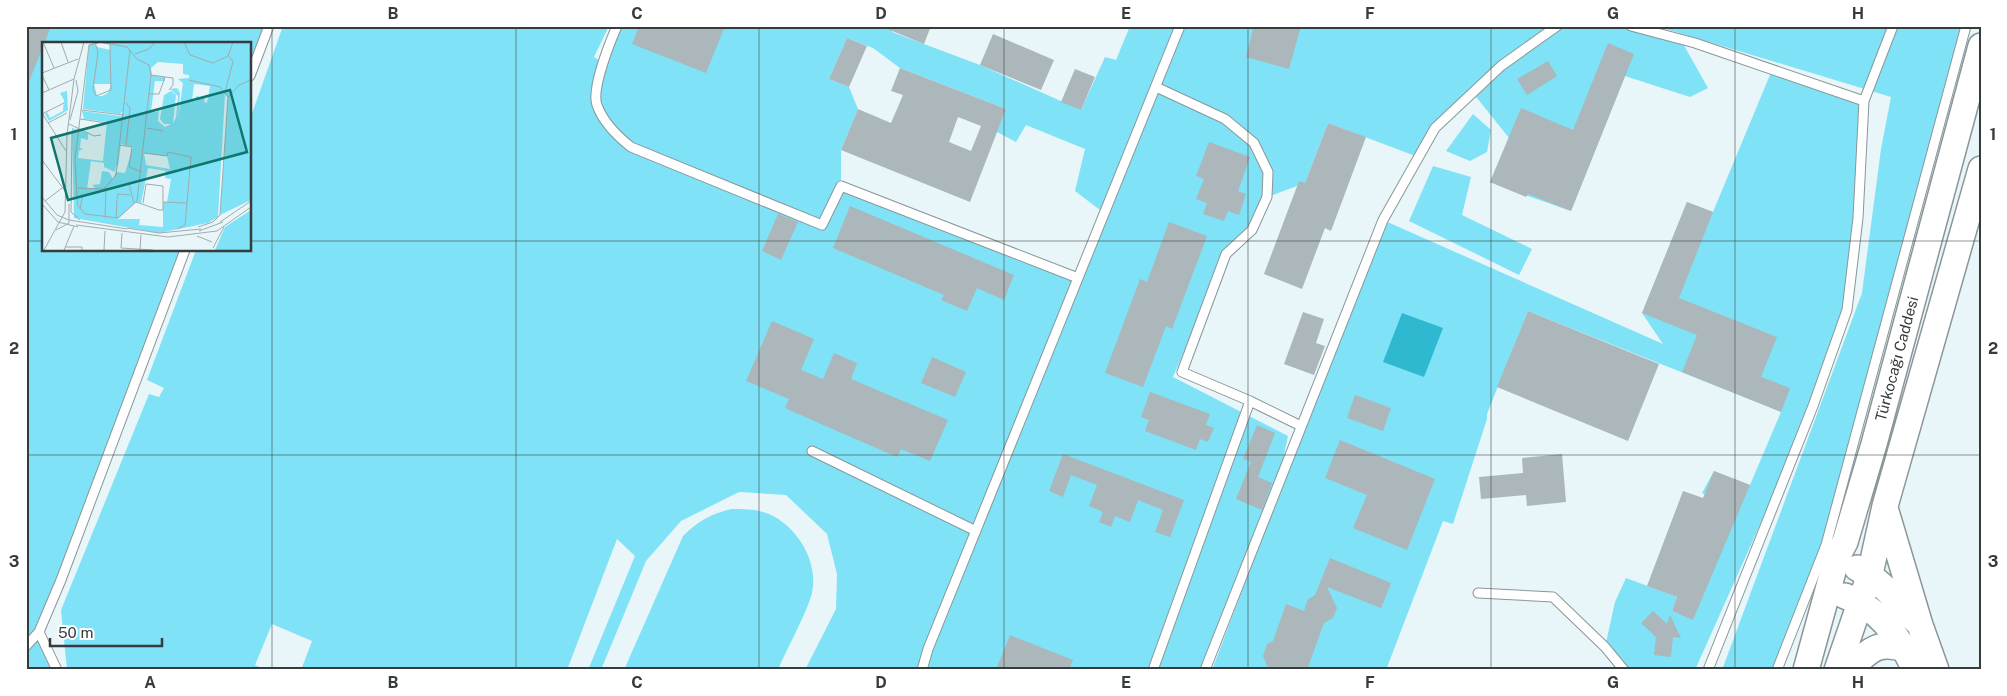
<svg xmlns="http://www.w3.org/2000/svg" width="2007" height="696" viewBox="0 0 2007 696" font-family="'Public Sans',sans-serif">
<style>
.green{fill:#7fe2f6;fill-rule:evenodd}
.water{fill:#2fb9d1}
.building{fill:#abb7ba;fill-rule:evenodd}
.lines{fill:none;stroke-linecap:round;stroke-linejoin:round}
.lane-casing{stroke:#8a9699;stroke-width:11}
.secondary-casing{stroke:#8a9699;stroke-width:28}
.lane{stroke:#fff;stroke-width:9}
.secondary{stroke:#fff;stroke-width:25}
.grid{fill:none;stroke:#363b3c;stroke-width:1;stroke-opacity:0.55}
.labels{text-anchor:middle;stroke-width:4;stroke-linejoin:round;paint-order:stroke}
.street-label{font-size:15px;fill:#363b3c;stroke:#fff}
.inset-road{fill:none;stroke:#a1abad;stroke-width:1}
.view{fill:#0f766e;fill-opacity:0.15;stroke:#0f766e;stroke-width:2.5}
.inset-edge{fill:none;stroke:#363b3c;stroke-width:2.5}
.neatline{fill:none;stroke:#363b3c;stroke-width:2}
.grid-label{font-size:16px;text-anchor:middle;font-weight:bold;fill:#363b3c}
</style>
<rect width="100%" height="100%" fill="#e9f6f9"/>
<!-- green -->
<path class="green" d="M26,26H269L250,76V44H44V250H185L39,632L57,670H26Z
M283,26H609L594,57L602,62L617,26H894L892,32L980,65L1081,110L1105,57L1116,60L1130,26H1631L1681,40L1708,88L1690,97L1625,76L1571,211C1544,201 1517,193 1490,182L1509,138L1473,93L1435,128L1418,157L1328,123L1305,183L1267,197L1252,230L1226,254L1173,377L1288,436L1279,478L1201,670H832L827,668L826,670H805L836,609L837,574L827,534L786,495L739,492L681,521L646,561L601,670H588L635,556L617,539L567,670H301L312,641L272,624L255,665L266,670H67L61,610L149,394L159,397L164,388L147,380L196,250H250V119ZM847,38L873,48L900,68L1006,109L997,132L1016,142L1026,125L1085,149L1075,191L1104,213L1078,278L841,186V150L858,109L849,87L829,79Z
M1656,26H1966L1826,545L1777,670H1722L1862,293L1881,149L1891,97Z
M1772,70L1864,101L1847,310L1813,406L1695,670H1630L1605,647L1615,602L1626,578L1677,597L1672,611L1693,619L1737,513L1702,493L1714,471L1750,485L1781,412L1528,311L1487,414V419L1453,524L1443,521L1386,670H1212L1383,220L1663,344L1642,313L1687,202L1713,212Z
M1473,114L1491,130L1487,152L1470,161L1446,151Z
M1433,166L1471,177L1462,215L1532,249L1519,275L1409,221Z
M731,509C744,509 757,509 769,514C797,526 819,562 812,593C806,615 787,648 778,670H624L683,536C698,521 711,514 731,509Z"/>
<!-- water -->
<path class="water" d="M1402,313L1443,328L1424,377L1383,362Z"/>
<!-- building -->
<path class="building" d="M26,26H51L27,87H26Z
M639,26H725L706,73L632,44Z
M880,26H931L924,44Z
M1254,26H1301L1289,69L1246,57Z
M993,34L1054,60L1041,90L980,65Z
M847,38L867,46L849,87L829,79Z
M1608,43L1634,54L1571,211L1528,194L1526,197L1490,182L1521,108L1573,130Z
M1548,61L1557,76L1527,95L1517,79Z
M900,68L1006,109L970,202L841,150L858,109L891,123L903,95L891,91ZM958,117L981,126L971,151L949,142Z
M1075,69L1095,77L1081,110L1061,102Z
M1328,123L1366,137L1331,231L1325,228L1302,289L1264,274L1299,181L1305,183Z
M1209,142L1250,157L1238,191L1246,194L1239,215L1228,211L1224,221L1203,214L1207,203L1196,199L1204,179L1196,176Z
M1687,202L1713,212L1679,298L1777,337L1761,377L1790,388L1781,412L1682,372L1697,335L1642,313Z
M850,206L1014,275L1004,300L977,288L967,311L941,300L944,295L833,248Z
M778,214L798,222L781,260L762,251Z
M1169,222L1207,236L1172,329L1166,326L1143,387L1105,373L1140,279L1147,282Z
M1528,311L1659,364L1628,441L1497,387Z
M1303,312L1324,319L1316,343L1325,346L1314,375L1284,364Z
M772,321L814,339L801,370L823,379L834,353L857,363L851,379L948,420L930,461L901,449L897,457L814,421L785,408L789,399L746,381Z
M932,357L966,372L955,397L921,383Z
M1150,392L1210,414L1206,425L1214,428L1208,442L1200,439L1196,450L1145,431L1149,420L1141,417Z
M1355,395L1391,408L1383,431L1347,418Z
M1257,425L1275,433L1258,477L1272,483L1262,510L1236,499L1251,462L1243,459Z
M1340,440L1435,479L1407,550L1353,528L1367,495L1325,478Z
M1063,454L1184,500L1170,537L1155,532L1163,510L1138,500L1130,522L1115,516L1111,527L1099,522L1103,512L1089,506L1097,485L1071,475L1063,497L1049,491Z
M1562,454L1566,502L1527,506L1526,495L1481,499L1479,477L1523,473L1522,458Z
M1714,471L1750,485L1693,620L1672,611L1677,597L1647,586L1683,491L1703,498Z
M1330,558L1391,583L1381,608L1327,587L1337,608L1333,618L1324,623L1307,670H1269L1263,656L1267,644L1273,641L1286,604L1304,611L1308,599L1315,595Z
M1653,611L1667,624L1670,615L1681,638L1673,637L1671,657L1654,655L1656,637L1641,623Z
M1010,635L1073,660L1069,670H996Z"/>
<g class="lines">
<!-- lane casing -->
<g class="lane-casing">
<path id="lane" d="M617,26C610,42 591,89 597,105C603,122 617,136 631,147L822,225L841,186L1078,278
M1631,26L1695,43L1864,101
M250,76L269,26
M1156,87L1225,119L1254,143L1268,172L1267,197L1252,230L1226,254L1182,372L1250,401
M812,451L976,531
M1478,593L1553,597L1605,647L1624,670
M39,632L57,670
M26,646L39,632L61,580L185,250
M922,670L928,649L1180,26
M1153,670L1250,401L1301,426
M1205,670L1383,220L1435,128L1501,66L1557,26
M1708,670L1813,406L1847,310L1858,218L1864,101L1893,26
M1777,670L1826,545L1966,26"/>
</g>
<!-- secondary casing -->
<g class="secondary-casing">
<path id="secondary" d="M1885,508L1920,625L1936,670
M1857,568C1881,580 1898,602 1916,621
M1845,596C1879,608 1900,637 1915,670
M1806,670L1837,557L1845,542L1874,444L1981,46
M1837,670L1870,574L1885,506L1981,169
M1849,670C1869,651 1877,640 1905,649"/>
</g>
<!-- lane -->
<use href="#lane" class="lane"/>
<!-- secondary -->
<use href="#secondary" class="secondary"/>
</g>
<!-- grid -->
<path class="grid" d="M272,26V670M516,26V670M759,26V670M1004,26V670M1248,26V670M1491,26V670M1735,26V670M26,241H44M250,241H1981M26,455H1981"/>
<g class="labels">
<!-- street labels -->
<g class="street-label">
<text transform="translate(1897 359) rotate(-75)" y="5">Türkocağı Caddesi</text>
</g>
</g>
<!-- overview -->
<g transform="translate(42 42)">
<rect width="209" height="209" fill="#e9f6f9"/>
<path d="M57,0H209V158L178,173L186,55L183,52L176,175L166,181L117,191L32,176L30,86L46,91V98L39,96L38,106L41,107L37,109L36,116L61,119L65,80L42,77L40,69L79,74L81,69L78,72L41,67L47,3L51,1L55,5L68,8V3ZM116,20L141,22V32L147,33V36L136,37L141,41L136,77L138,51L135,46L128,47L136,54L134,76L131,81L134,53L129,49L122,53L118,77L122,82H129L123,85L116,79L117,67L115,70L109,69L113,39H123V35L110,33L109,26ZM52,42H69L66,51L60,54H55ZM152,42L168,44L165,61L162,60L163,56L154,54V59H150ZM79,102L91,105L83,131L74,130L71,137L67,130L60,129L58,142L50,143L54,147H45L49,119L62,121V125L73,130L74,124L70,123L76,124ZM102,111L125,114L128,127L104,123ZM106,126L124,129L123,136L129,137L125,160H121V185L97,183L98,177H76L94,160L99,161ZM25,49L26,68L7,79L3,72L5,70L8,76L21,69L22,58L18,51ZM209,168V208H173L183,185Z" fill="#7fe2f6" fill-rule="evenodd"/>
<path class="inset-road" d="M1,0L12,26M19,0L26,20M53,0L56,11L51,47L54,54L69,48L68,3M142,0L148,13L171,21L186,14L191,0M56,1L47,3L33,117L35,155L36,164L43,172L76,176L95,159L109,33L107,23L95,17L85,5L57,0M93,12L107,7L113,0M0,31L36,17M0,33L7,48M109,33L131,36V43L127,48M147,38L178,45L186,55M183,50L191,20L186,13M0,51L32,37M107,52H117L123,35M39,68L82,73M0,71L24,109M0,72L22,61M38,77L65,81M28,78L36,49L34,38M6,81L25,71M27,82L52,94L59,93M105,86L121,89M30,91L29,170L38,178M78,103L84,104L88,66L84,61M84,104L90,105L87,125L100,130M0,118L23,149M87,142L92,161M36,146L62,147L74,133L88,8M0,155L15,173L27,178L85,187M75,157L76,152L88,153M3,159L20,146M94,160L117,168H121V160L145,161L149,115L126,110L125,114L102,111M101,161L104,142L121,144V160M0,162L16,180L36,185M38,167L41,152M63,175L64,146M74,176L75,158M178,180L209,159M34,183L126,195L175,189L209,165M156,185L171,180L178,173L186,55L197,43L209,38M85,186L117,191L159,187M135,187L143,183L145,161M14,188L27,181V162M157,189L181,180M155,194L170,200M24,205H40V208M79,206L111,208M79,206L80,191M171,206L182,185M2,208L23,170L25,93L32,37L42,0M22,208L32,184M62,208L63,189M98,208L99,193"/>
<path class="view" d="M188,48L205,110L26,158L9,96Z"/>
<rect width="209" height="209" class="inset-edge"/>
</g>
<!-- border -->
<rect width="2007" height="696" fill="none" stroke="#ffffff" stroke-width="55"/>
<!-- scale -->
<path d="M50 638v8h112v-8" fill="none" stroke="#363b3c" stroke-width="2.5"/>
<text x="58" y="638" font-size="15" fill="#363b3c" stroke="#ffffff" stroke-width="4" paint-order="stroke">50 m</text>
<rect x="28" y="28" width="1952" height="640" class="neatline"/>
<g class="grid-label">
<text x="150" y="19">A</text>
<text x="393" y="19">B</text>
<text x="637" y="19">C</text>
<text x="881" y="19">D</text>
<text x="1126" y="19">E</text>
<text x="1370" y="19">F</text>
<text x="1613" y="19">G</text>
<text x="1858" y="19">H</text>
<text x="14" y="140">1</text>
<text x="1993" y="140">1</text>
<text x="14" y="354">2</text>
<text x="1993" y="354">2</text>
<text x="14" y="567">3</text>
<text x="1993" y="567">3</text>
<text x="150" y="688">A</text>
<text x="393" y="688">B</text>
<text x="637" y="688">C</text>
<text x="881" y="688">D</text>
<text x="1126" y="688">E</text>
<text x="1370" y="688">F</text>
<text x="1613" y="688">G</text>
<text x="1858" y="688">H</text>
</g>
</svg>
